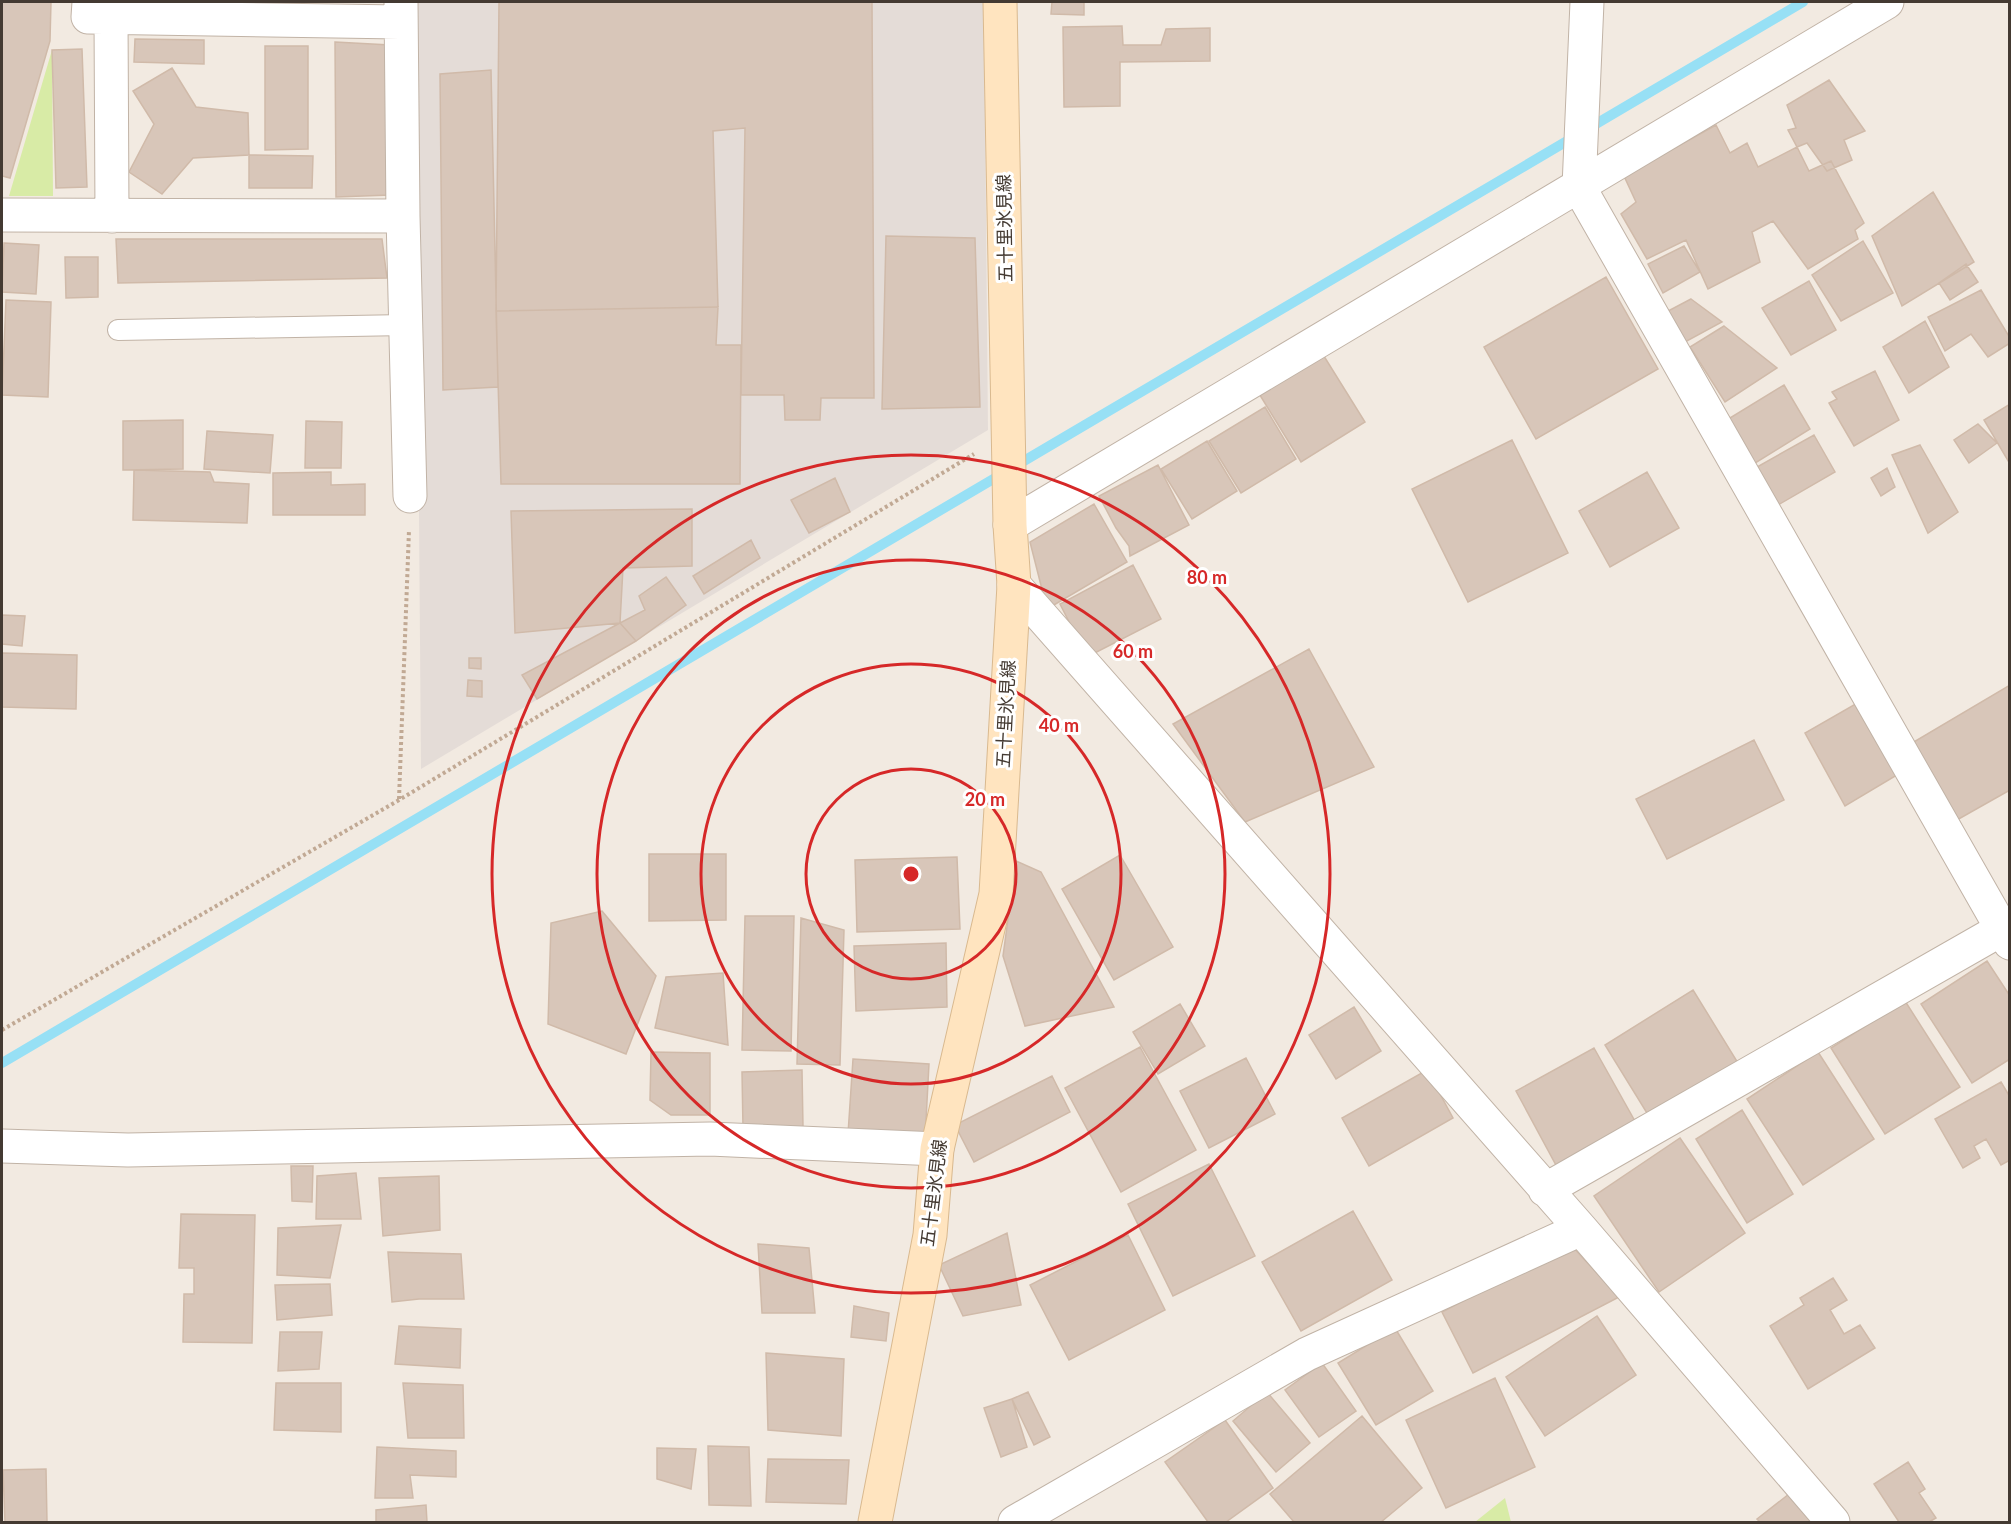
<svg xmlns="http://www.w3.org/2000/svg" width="2011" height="1524" viewBox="0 0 2011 1524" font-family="Lato,'Noto Sans JP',sans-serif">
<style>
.industrial{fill:#e4dcd7}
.green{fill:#d8eba6}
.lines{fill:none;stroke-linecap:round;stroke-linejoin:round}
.stream{stroke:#97e0f5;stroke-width:10}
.building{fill:#d8c6b9;stroke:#d0baa9;stroke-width:1.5}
.lane-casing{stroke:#c1b3a6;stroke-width:22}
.street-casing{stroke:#c1b3a6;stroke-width:35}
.secondary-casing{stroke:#d9b98f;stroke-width:35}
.path{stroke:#c1a994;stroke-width:4;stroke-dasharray:3 3;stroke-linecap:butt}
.lane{stroke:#fff;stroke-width:20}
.street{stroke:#fff;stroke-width:33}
.secondary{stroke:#ffe4bf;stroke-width:33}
.ring{fill:none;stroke:#d62828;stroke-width:3}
.labels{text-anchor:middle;stroke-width:6;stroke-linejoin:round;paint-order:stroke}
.street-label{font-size:18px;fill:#443a32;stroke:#fff}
.centre{fill:#d62828;stroke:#fff;stroke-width:3}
.ring-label{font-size:18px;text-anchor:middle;font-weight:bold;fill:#d62828;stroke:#fff;stroke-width:6;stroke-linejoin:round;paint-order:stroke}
</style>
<rect width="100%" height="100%" fill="#f2eae1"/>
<!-- industrial -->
<path class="industrial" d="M415,2H984L988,430L421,769Z"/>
<!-- green -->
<path class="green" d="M52,50L53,196H9Z
M1505,1498L1511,1522H1475Z"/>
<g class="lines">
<!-- stream -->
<path class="stream" d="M2,1063L1803,2"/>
</g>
<!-- building -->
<path class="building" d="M2,2H51L50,41L10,178L2,176Z
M499,2H872L874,398H821L820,420H785L784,395H741L745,128L713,131L718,307L496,311Z
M1052,2H1084V15L1051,14Z
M1122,26L1123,45H1161L1166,29L1210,28V61L1120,62V106L1064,107L1063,27Z
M135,39L204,40V64L134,62Z
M335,42L390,45V195L336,197Z
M265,46H308V149L265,150Z
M82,49L87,187L56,188L52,50Z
M172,68L196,107L248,113L249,155L193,158L162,194L129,172L154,124L133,91Z
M491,70L498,387L443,390L440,74Z
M1829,80L1865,131L1844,140L1852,160L1827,171L1807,143L1797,147L1788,130L1796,128L1787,105Z
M1716,125L1730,153L1747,143L1758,167L1797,147L1809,171L1831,161L1864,223L1855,230L1858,239L1808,269L1773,221L1752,232L1760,262L1708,289L1686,240L1647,259L1621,214L1636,202L1624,176Z
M249,155L313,156L312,188H249Z
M1933,192L1974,262L1902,306L1872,236Z
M886,236L975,238L980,407L882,409Z
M116,239H382L387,278L118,283Z
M1863,241L1893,293L1841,321L1812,275Z
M4,243L39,245L36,294L2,292Z
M1684,246L1700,272L1663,293L1648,264Z
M65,257H98V297L66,298Z
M1966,264L1978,282L1950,300L1939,283Z
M1606,277L1658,369L1536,439L1484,347Z
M1809,281L1836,330L1791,355L1762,308Z
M1981,290L2010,338V343L1988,357L1971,334L1945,351L1928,317Z
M1691,299L1722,322L1685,342L1668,311Z
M6,300L51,302L48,397L2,395Z
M718,307L716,345H741L740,484H501L496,311Z
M1925,321L1949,367L1909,393L1883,347Z
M1724,326L1777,368L1725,402L1690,347Z
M1322,353L1365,422L1301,462L1258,392Z
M1875,371L1899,420L1854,446L1829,403L1837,399L1832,392Z
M1784,385L1810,429L1752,465L1725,421Z
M2010,404V464L1984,420Z
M1265,407L1296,459L1241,493L1209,441Z
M183,420V469L123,470V421Z
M306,421L342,422L341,468H305Z
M1978,424L1997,443L1969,463L1954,440Z
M207,431L273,435L270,473L204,469Z
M1814,435L1835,472L1778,505L1757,467Z
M1512,440L1568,553L1468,602L1412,489Z
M1207,441L1237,491L1192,519L1161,469Z
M1920,445L1958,512L1928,533L1892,455Z
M1158,465L1189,525L1130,556L1129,546L1116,528L1099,496Z
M1887,468L1895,487L1881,496L1871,478Z
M134,470L210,472L214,482L249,484L247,523L133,520Z
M331,472V485L365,484V515H273V473Z
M1647,472L1679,528L1610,567L1579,511Z
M835,478L850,512L809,533L791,500Z
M1094,504L1127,562L1047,609L1030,542Z
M692,509V566L623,568L620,623L515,633L511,511Z
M751,540L760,558L704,594L693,576Z
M1133,565L1161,619L1087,657L1060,604Z
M666,577L686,605L636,641L620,623L645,610L639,596Z
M2,615L25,616L22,646L2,644Z
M620,623L636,641L537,699L522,675Z
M1309,649L1374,767L1245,822L1173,724Z
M2,653L77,655L76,709L2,707Z
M469,658H481V669L469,668Z
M468,680L482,681V697L467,696Z
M2010,685V790L1957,820L1912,743Z
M1859,702L1897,775L1845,806L1805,733Z
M1754,740L1784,800L1667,859L1636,799Z
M649,854H726V920L649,921Z
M1120,855L1173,947L1114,980L1062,889Z
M957,857L960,929L857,932L855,860Z
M1016,861L1041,872L1114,1007L1025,1026L1003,956Z
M602,911L656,976L626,1054L548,1024L551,923Z
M745,916H794L791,1051L742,1050Z
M801,918L844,930L840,1065L797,1064Z
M946,943L947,1007L856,1011L854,946Z
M1987,961L2010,996V1059L1972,1083L1921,1004Z
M723,973L728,1045L655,1028L666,977Z
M1693,990L1738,1063L1650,1118L1605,1045Z
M1905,1001L1960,1087L1885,1134L1831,1048Z
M1180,1004L1205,1046L1158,1074L1133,1032Z
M1354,1007L1381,1051L1336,1079L1309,1035Z
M1140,1047L1196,1150L1121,1192L1065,1088Z
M1594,1048L1636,1123L1557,1167L1516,1091Z
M651,1052L710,1053V1115H671L650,1100Z
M1818,1052L1874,1139L1803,1185L1747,1099Z
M1246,1058L1275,1114L1209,1148L1180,1091Z
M853,1059L929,1064L925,1139L848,1134Z
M802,1070L803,1127L743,1128L742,1072Z
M1427,1070L1453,1118L1369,1166L1342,1118Z
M1052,1076L1070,1112L974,1162L955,1125Z
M2001,1082L2010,1097V1160L2001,1165L1986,1139L1974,1146L1980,1158L1963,1168L1935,1119Z
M1742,1110L1793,1194L1747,1223L1696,1139Z
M1680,1138L1745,1233L1659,1292L1594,1196Z
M1209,1164L1255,1256L1173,1296L1128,1204Z
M291,1166H313L312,1202L292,1201Z
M356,1173L361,1219H316L317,1176Z
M439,1176L440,1230L383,1236L379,1178Z
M1353,1211L1392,1280L1301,1331L1262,1262Z
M181,1214L255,1215L252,1343L183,1342L184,1294H194V1268H179Z
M341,1225L330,1278L277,1275L278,1228Z
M1007,1233L1021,1305L963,1316L939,1265Z
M1128,1235L1165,1310L1069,1360L1030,1285Z
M758,1244L809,1248L815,1313H762Z
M1571,1245L1619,1297L1473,1373L1442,1312Z
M388,1252L461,1254L464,1299H419L392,1302Z
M1833,1278L1847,1300L1830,1310L1844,1334L1860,1325L1875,1348L1808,1389L1770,1326L1804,1305L1800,1298Z
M330,1284L332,1315L277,1320L275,1285Z
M854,1306L889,1313L886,1341L851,1337Z
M1597,1316L1636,1375L1545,1436L1506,1377Z
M399,1326L461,1329L460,1368L395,1364Z
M1395,1328L1433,1391L1376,1425L1338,1363Z
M280,1332H322L319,1369L278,1371Z
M766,1353L844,1359L841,1436L768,1430Z
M1322,1363L1356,1411L1319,1437L1285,1390Z
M1495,1378L1535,1467L1446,1508L1406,1420Z
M276,1383H341V1432L274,1430Z
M403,1383L463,1385L464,1438H408Z
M1028,1392L1050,1437L1034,1445L1012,1399Z
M1267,1392L1310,1443L1276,1472L1233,1421Z
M1012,1399L1027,1447L1001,1457L984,1408Z
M1362,1416L1422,1488L1381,1522H1294L1270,1494Z
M1225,1420L1273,1488L1226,1522H1208L1165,1462Z
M708,1446L749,1447L751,1506L709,1505Z
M377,1447L456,1451V1477L410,1475L413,1498H375Z
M657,1448L696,1449L691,1489L657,1479Z
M768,1459L849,1460L846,1504L766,1502Z
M1908,1462L1925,1489L1919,1493L1936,1518L1929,1522H1899L1874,1484Z
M46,1469L47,1522H5L3,1470Z
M1789,1494L1811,1521L1809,1522H1760L1757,1519Z
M426,1505L427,1522H376V1510Z"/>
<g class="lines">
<!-- lane casing -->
<g class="lane-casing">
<path id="lane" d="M118,330L406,325"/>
</g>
<!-- street casing -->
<g class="street-casing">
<path id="street" d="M89,2L88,17L400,22
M401,2L403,216L410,496
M1587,2L1579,187L2010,943
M111,16L112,216
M2,215L403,216
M1010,525L1887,2
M1014,585L1581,1229L1833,1522
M2,1146L128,1150L710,1139L937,1149
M1545,1190L2002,929
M1015,1522L1307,1354L1581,1229"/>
</g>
<!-- secondary casing -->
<g class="secondary-casing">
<path id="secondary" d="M875,1522L930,1235L937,1149L996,894L1014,585L1010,525L1000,2"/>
</g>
<!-- path -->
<path class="path" d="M399,799L409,530
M2,1030L399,800L974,454"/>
<!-- lane -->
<use href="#lane" class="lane"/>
<!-- street -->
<use href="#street" class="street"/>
<!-- secondary -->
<use href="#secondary" class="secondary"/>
</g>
<!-- distance rings -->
<g class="ring">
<circle cx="911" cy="874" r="105"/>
<circle cx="911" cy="874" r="210"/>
<circle cx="911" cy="874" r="314"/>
<circle cx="911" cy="874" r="419"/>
</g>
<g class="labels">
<!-- street labels -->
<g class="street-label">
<text transform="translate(1005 228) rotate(-91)" y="6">五十里氷見線</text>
<text transform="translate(1006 714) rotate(-87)" y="6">五十里氷見線</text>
<text transform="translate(934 1193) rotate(-83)" y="6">五十里氷見線</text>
</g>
</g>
<circle cx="911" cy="874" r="9" class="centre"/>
<g class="ring-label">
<text x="1207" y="584">80 m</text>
<text x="1133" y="658">60 m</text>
<text x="1059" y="732">40 m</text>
<text x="985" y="806">20 m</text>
</g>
<!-- border -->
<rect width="2011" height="1524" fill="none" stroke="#443a32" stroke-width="6"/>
</svg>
